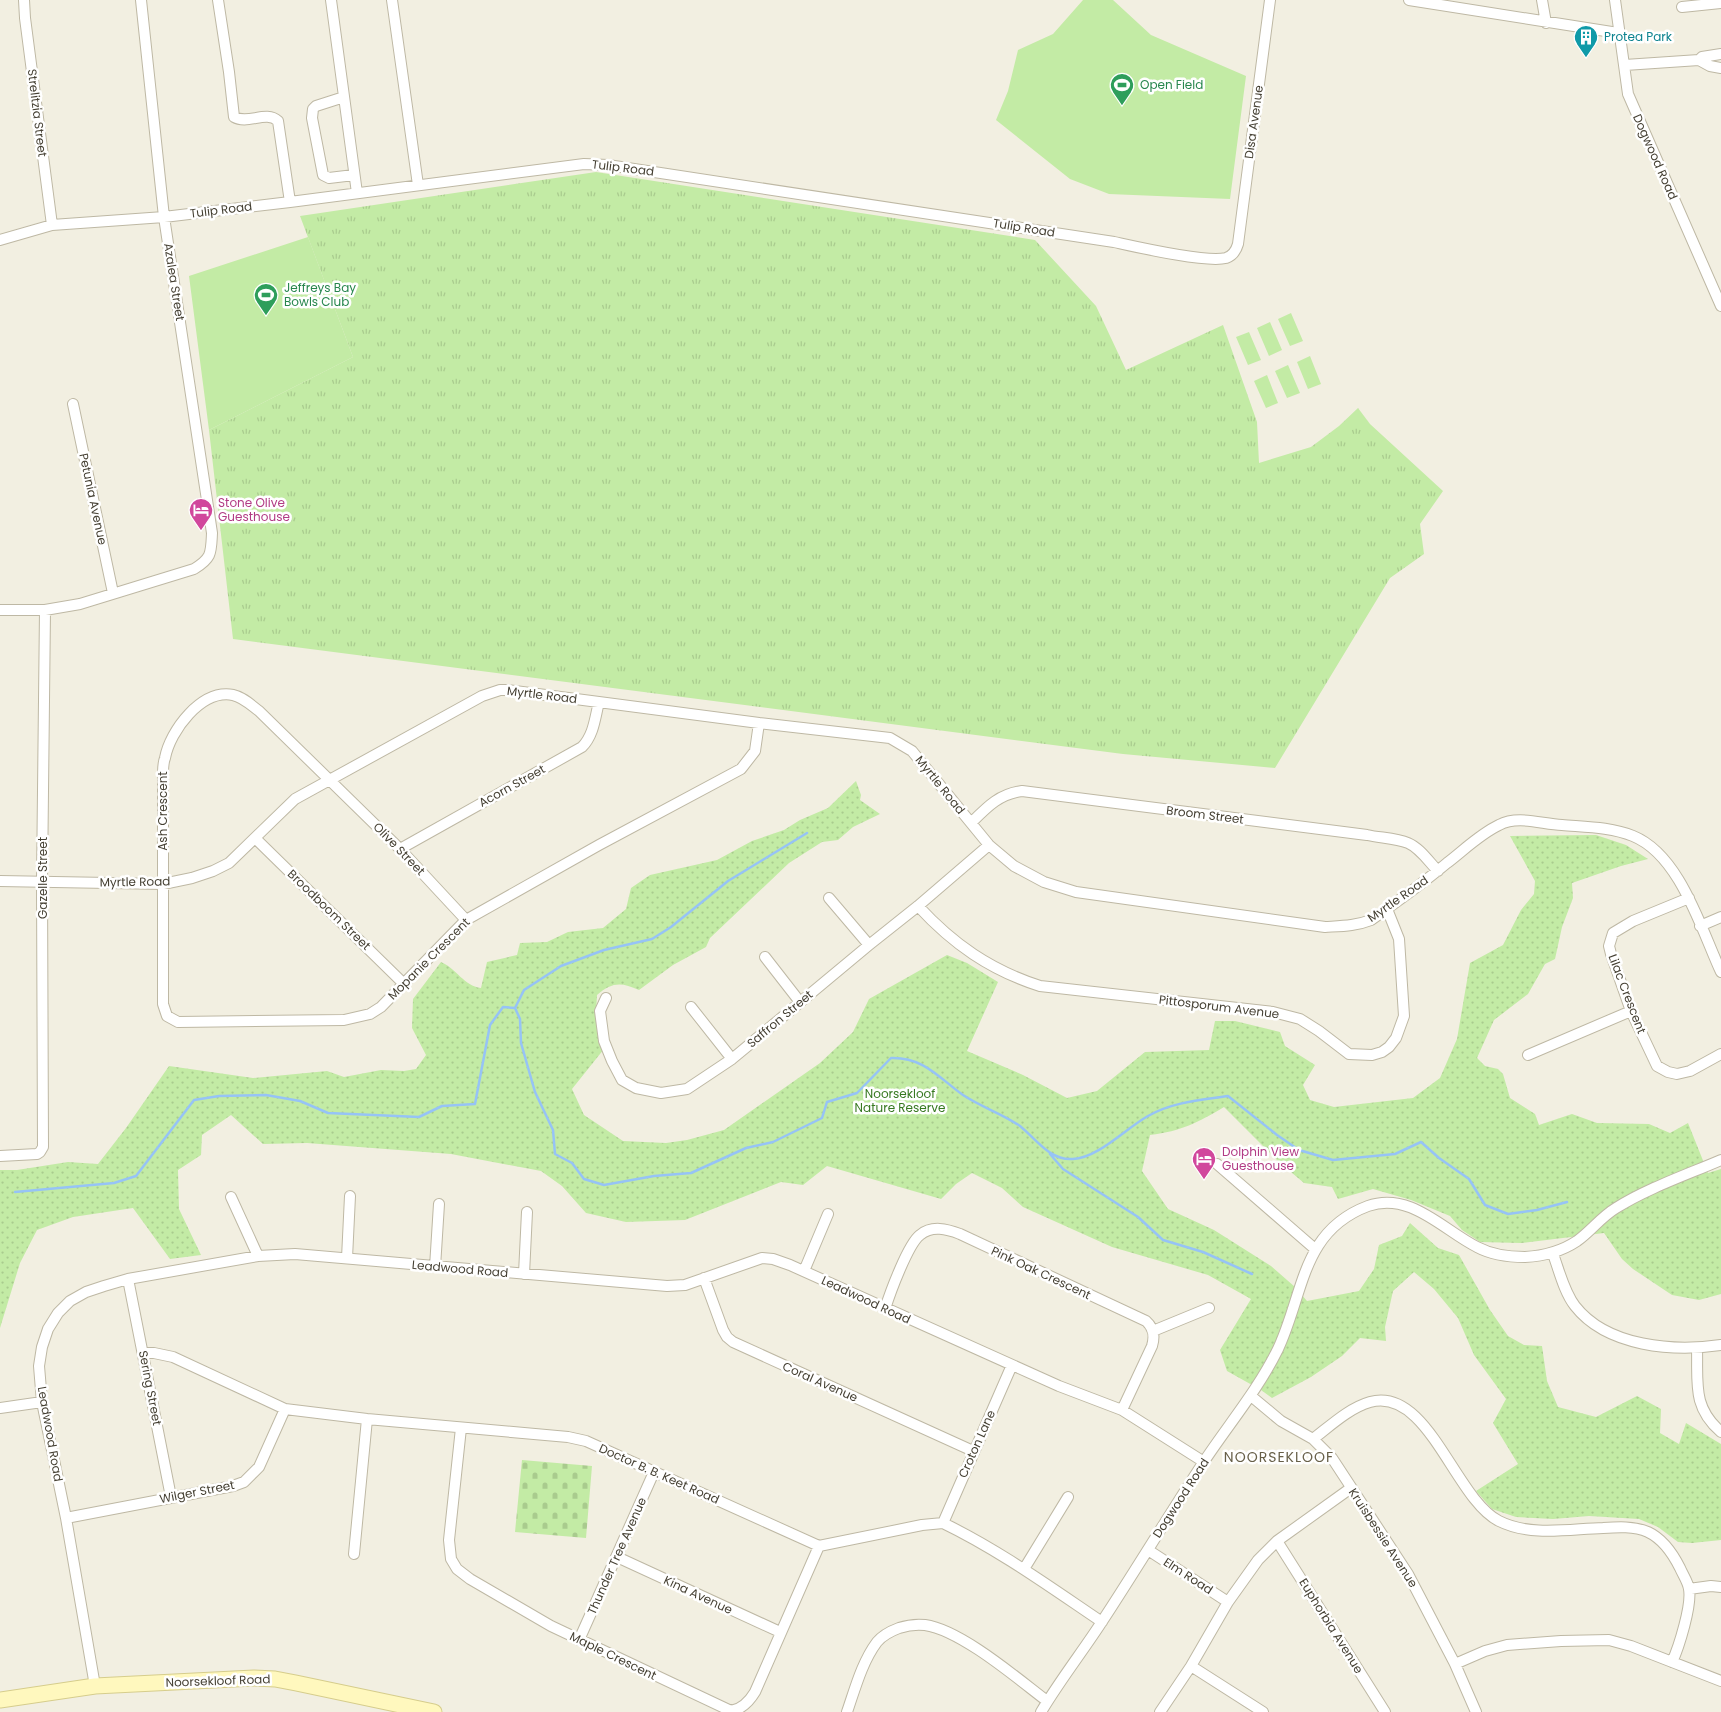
<svg xmlns="http://www.w3.org/2000/svg" width="1721" height="1712" viewBox="0 0 1721 1712" font-family="Poppins,sans-serif">
<style>
.grass{fill:url(#grass-tufts)}
.cemetery{fill:url(#cemetery-stones)}
.park{fill:url(#park-dots)}
.pitch{fill:#c3eba5}
.lines{fill:none;stroke-linecap:round;stroke-linejoin:round}
.stream{stroke:#96c3f6;stroke-width:2.5}
.street-casing{stroke:#beb8a4;stroke-width:12}
.secondary-casing{stroke:#d6cd8c;stroke-width:17}
.street{stroke:#fff;stroke-width:10}
.secondary{stroke:#fff8be;stroke-width:15}
.labels{text-anchor:middle;stroke-width:5;stroke-linejoin:round;paint-order:stroke}
.culture-label{font-size:12px;fill:#0d838f;stroke:#fff;text-anchor:start}
.leisure-label{font-size:12px;fill:#27864d;stroke:#fff;text-anchor:start}
.street-label{font-size:12px;fill:#443f32;stroke:#fff}
.hotel-label{font-size:12px;fill:#b23c85;stroke:#fff;text-anchor:start}
.park-label{font-size:12px;fill:#377921;stroke:#fff}
.neighbourhood-label{font-size:14px;letter-spacing:1px;fill:#675f48;stroke:#fff}
</style>
<defs>
<pattern id="grass-tufts" width="24" height="20" patternUnits="userSpaceOnUse" patternTransform="scale(1.25)"><rect width="24" height="20" fill="#c3eba5"/><path d="M3 7l-1-3M5 7V3M7 7l1-3M15 17l-1-3M17 17v-4M19 17l1-3" fill="none" stroke="#a9cb8e"/></pattern>
<pattern id="cemetery-stones" width="16" height="16" patternUnits="userSpaceOnUse" patternTransform="scale(1.25)"><rect width="16" height="16" fill="#c3eba5"/><path d="M2 7V4a2 2 0 0 1 4 0v3zM10 15v-3a2 2 0 0 1 4 0v3z" fill="#a9cb8e"/></pattern>
<pattern id="park-dots" width="8" height="8" patternUnits="userSpaceOnUse" patternTransform="scale(1.25)"><rect width="8" height="8" fill="#c3eba5"/><path d="M2 2h.1M6 6h.1" fill="none" stroke="#a9cb8e" stroke-width="1.8" stroke-linecap="round"/></pattern>
</defs>
<rect width="100%" height="100%" fill="#f2efe1"/>
<!-- grass -->
<path class="grass" d="M596,172L1035,240L1096,306L1126,370L1223,325L1257,422L1259,463L1311,447L1339,426L1358,408L1370,424L1443,491L1420,524L1424,554L1390,578L1275,768L1123,754L233,639L209,430L353,357L300,216Z"/>
<!-- cemetery -->
<path class="cemetery" d="M522,1460L592,1466L586,1538L515,1532Z"/>
<!-- park -->
<path class="park" d="M856,781L861,795L860,800L880,814L853,827L838,840L822,842L789,863L710,938L706,947L673,965L639,990C621,982 612,982 597,995L596,1013L604,1049L572,1089L584,1115L623,1141L666,1143L687,1140L724,1130L820,1063L853,1032L869,999L947,955L967,963L998,982L967,1051L1023,1075L1067,1098L1097,1091L1145,1052L1209,1050L1215,1021H1235L1280,1032L1285,1046L1315,1065L1303,1085L1310,1100L1334,1107L1413,1098L1440,1078L1457,1039L1470,963L1503,945L1521,910L1534,894L1535,881L1510,836L1596,835L1626,845L1648,859L1621,866L1572,883L1573,898L1562,927L1555,959L1545,964L1528,994L1494,1020L1477,1058L1485,1066L1498,1069L1503,1074L1510,1098L1535,1114L1539,1125L1572,1114L1597,1123L1649,1124L1670,1133L1688,1123L1708,1173L1721,1169V1294L1699,1300L1672,1295L1633,1269L1622,1259L1604,1233L1521,1243L1480,1242L1462,1230L1450,1216L1411,1200L1373,1189L1338,1199L1332,1187L1304,1183L1279,1162L1224,1107C1197,1123 1182,1131 1150,1135L1142,1171L1168,1209L1214,1230L1271,1266L1295,1287L1307,1301L1359,1291L1374,1269L1379,1245L1402,1236L1410,1223L1438,1248L1459,1255L1490,1310L1508,1336L1524,1345L1542,1346L1547,1381L1558,1407L1596,1417L1637,1396L1661,1409L1660,1433L1679,1444L1686,1423L1721,1444V1540L1692,1543L1678,1542L1658,1527L1639,1519L1589,1516L1553,1519L1516,1517L1492,1509L1476,1491L1518,1464L1493,1423L1506,1399L1474,1355L1458,1318L1434,1289L1414,1272L1393,1291L1385,1327L1386,1341L1360,1338L1342,1356L1311,1377L1272,1398L1261,1390L1227,1371L1220,1350L1251,1299L1208,1275L1112,1247L1023,1207L1002,1188L972,1173L956,1184L941,1199L827,1166L803,1185L781,1182L685,1220L626,1222L586,1213L562,1186L541,1171L451,1154L307,1143L263,1144L231,1115L202,1135L201,1155L178,1170L179,1209L201,1255L170,1259L133,1208L73,1217L37,1230L20,1263L0,1328V1170H17L68,1162L98,1164L126,1128L169,1066L253,1078L327,1071L344,1077L381,1070L404,1071L416,1069L426,1055L412,1028L413,999L441,962C457,969 464,986 481,988L487,962L517,955L520,943L547,942L568,932L603,928L626,909L631,888L650,875L717,860L752,841L784,830L800,820L828,808Z"/>
<!-- pitch -->
<path class="pitch" d="M1083,0H1113L1151,35L1246,76L1230,199L1109,194L1070,179L996,120L1008,91L1018,50L1053,34Z
M308,237L353,357L209,430L189,276Z
M1291,313L1303,341L1290,346L1278,319Z
M1270,322L1282,350L1269,356L1257,328Z
M1249,332L1261,360L1248,365L1236,337Z
M1310,356L1321,384L1308,389L1297,362Z
M1288,365L1300,393L1287,398L1275,371Z
M1267,375L1278,403L1266,408L1254,381Z"/>
<g class="lines">
<!-- stream -->
<path class="stream" d="M515,1008L524,990L561,966L604,950L652,939L671,927L728,881L807,833
M1050,1154L1063,1169L1138,1217L1163,1240L1203,1252L1252,1274
M15,1192L114,1183L136,1176L194,1100L219,1096L266,1095L300,1101L328,1113L419,1117L442,1106L475,1104L490,1025L503,1007L515,1008L520,1019L521,1043L535,1092L553,1130L555,1154L572,1163L584,1179L604,1185L654,1176L691,1173L746,1148L773,1142L822,1118L827,1102L857,1093L891,1058C924,1057 939,1078 963,1095C981,1107 1003,1114 1020,1126C1036,1139 1050,1161 1073,1159C1098,1158 1125,1129 1148,1116C1172,1102 1201,1100 1228,1096L1277,1135L1299,1150L1333,1160L1395,1154L1421,1142L1439,1158L1469,1179L1485,1205L1508,1214L1537,1210L1567,1202"/>
<!-- street casing -->
<g class="street-casing">
<path id="street" d="M24,0L25,18L52,225
M218,0L229,72L234,117C248,125 266,110 278,121L290,202
M331,0L357,193
M392,0L418,185
M1409,0L1618,33
M1542,0L1546,23
M1615,0L1628,94L1721,306
M1682,7L1721,3
M1699,60L1710,66L1721,68
M1625,65L1699,60L1702,57L1721,54
M344,97L316,106L313,109L312,118L323,175L329,178L354,175
M0,240L52,225L164,217L290,202L584,164L608,165L1114,242C1137,247 1206,263 1226,258C1232,256 1236,251 1238,244L1270,0
M73,404L113,593
M0,610H45L80,604L194,569C212,558 211,553 212,533L164,217L141,0
M971,823C987,807 999,794 1022,791L1367,835C1380,838 1396,838 1408,843C1420,848 1429,862 1438,871
M255,838L403,983
M400,849L582,747C594,735 595,717 599,702
M0,881L163,884L192,878L213,871L229,863L295,799L482,696L500,690H507L759,723L890,738L912,751L989,845L1014,866L1044,882L1076,892L1325,927C1341,926 1356,926 1371,920C1397,902 1423,883 1447,863C1464,850 1480,834 1499,825C1518,815 1541,824 1562,825C1585,827 1611,827 1633,836C1680,855 1701,929 1721,972
M829,898L869,945
M1689,898L1633,921L1613,933L1609,946L1611,954L1631,1011L1657,1066L1668,1072L1677,1074L1690,1071L1721,1054
M918,906C953,944 990,970 1040,986L1273,1012L1300,1019L1319,1031L1349,1054L1372,1055L1382,1052L1389,1047L1396,1038L1404,1016L1399,939L1387,909
M466,920L400,849L259,711C251,705 243,697 233,695C201,689 170,731 165,758C163,763 163,769 163,774V1004L167,1016L178,1022L344,1020L370,1014L381,1007L466,920L599,845L741,769L755,751L759,723
M1700,926L1721,917
M765,957L800,1002
M606,998L600,1011L604,1041L612,1061L622,1080L636,1088L661,1093L687,1089L732,1059L869,945L918,906L989,845
M691,1007L732,1059
M1528,1055L1631,1011
M0,1156L37,1154L40,1152L43,1147L42,881L45,610
M1217,1164L1315,1249
M231,1197L258,1256
M1553,1254C1559,1270 1564,1292 1575,1306C1607,1347 1674,1352 1721,1345
M347,1258L350,1196
M435,1267L439,1204
M804,1271L828,1214
M524,1274L527,1212
M704,1278L723,1330L727,1337L733,1342L973,1451
M128,1279L171,1497
M885,1309C890,1293 908,1244 920,1235C932,1225 947,1229 960,1234L1146,1321C1154,1328 1155,1336 1152,1346L1122,1410
M1153,1331L1209,1308
M1697,1348C1698,1383 1692,1407 1721,1432
M143,1353H154L173,1357L285,1409L367,1419L568,1437L586,1441L819,1546L922,1525L943,1523
M1251,1396L1281,1421L1313,1439L1332,1458L1408,1574L1455,1664L1476,1712
M0,1408L42,1402
M461,1428L449,1540L451,1559L457,1569L470,1579L551,1626L731,1711C742,1709 749,1702 755,1692L819,1546
M1313,1439C1330,1426 1349,1408 1370,1402C1428,1386 1455,1499 1499,1521C1531,1537 1569,1529 1603,1528C1618,1527 1634,1526 1648,1532C1663,1539 1673,1554 1680,1568C1683,1575 1688,1582 1689,1589C1692,1605 1679,1647 1672,1662
M66,1518L233,1486L244,1482L259,1467L285,1409
M943,1523C999,1550 1050,1587 1102,1622
M943,1523L1012,1365
M1277,1541L1385,1712
M1148,1550L1228,1602
M354,1554L367,1419
M617,1557L780,1632
M1024,1569L1068,1497
M1689,1589L1711,1586L1721,1587
M579,1640L654,1472
M1455,1664L1485,1651L1507,1645L1561,1641L1609,1640L1631,1646L1721,1681
M1191,1666L1263,1712
M95,1686L66,1518L42,1402L39,1366L42,1347L48,1329L58,1313L70,1301L86,1292L104,1286L128,1279L258,1256L295,1254L667,1286L685,1285L762,1258L773,1259L790,1265L1059,1386L1122,1410L1204,1462
M847,1712C855,1689 862,1662 877,1642C882,1636 891,1631 899,1628C908,1625 916,1624 925,1625C961,1630 1018,1679 1047,1701
M1041,1712C1060,1680 1083,1651 1103,1620C1137,1568 1169,1515 1203,1463C1228,1425 1258,1390 1278,1349C1304,1294 1301,1231 1368,1206C1410,1191 1443,1230 1477,1247C1492,1255 1508,1257 1525,1257C1544,1256 1562,1251 1577,1241C1591,1231 1601,1217 1616,1208C1648,1188 1686,1175 1721,1160
M1160,1712L1191,1666L1228,1602L1258,1560L1277,1541L1351,1488"/>
</g>
<!-- secondary casing -->
<g class="secondary-casing">
<path id="secondary" d="M0,1700L95,1686L254,1678L275,1679L296,1683L434,1712"/>
</g>
<!-- street -->
<use href="#street" class="street"/>
<!-- secondary -->
<use href="#secondary" class="secondary"/>
</g>
<!-- icons -->
<defs>
<g id="building-pin" transform="scale(1.25)"><path d="M0 17L-7.5 6A9.5 9.5 0 1 1 7.5 6Z" fill="#0f9aa8" stroke="#fff"/><path d="M-4-6H4V6H1V3H-1V6H-4ZM-2.5-4.3h1.7v1.8h-1.7ZM.8-4.3h1.7v1.8H.8ZM-2.5-1h1.7V.8h-1.7ZM.8-1h1.7V.8H.8Z" fill="#fff"/></g>
<g id="stadium-pin" transform="scale(1.25)"><path d="M0 17L-7.5 6A9.5 9.5 0 1 1 7.5 6Z" fill="#2e9e5b" stroke="#fff"/><path d="M0-5a6.5 5 0 1 0 0 10a6.5 5 0 1 0 0-10ZM-3.5-1.8h7v3.6h-7Z" fill="#fff"/></g>
<g id="hotel-pin" transform="scale(1.25)"><path d="M0 17L-7.5 6A9.5 9.5 0 1 1 7.5 6Z" fill="#d1479c" stroke="#fff"/><path d="M-6-4.5h1.5V1H6V5H4.5V3h-9V5H-6ZM-4 0a1.8 1.8 0 1 1 3.6 0ZM.5 0V-2.5h3Q6-2.5 6 0Z" fill="#fff"/></g>
</defs>
<g fill-rule="evenodd">
<use href="#building-pin" x="1586" y="37"/>
<use href="#stadium-pin" x="1122" y="85"/>
<use href="#stadium-pin" x="266" y="295"/>
<use href="#hotel-pin" x="201" y="510"/>
<use href="#hotel-pin" x="1204" y="1159"/>
</g>
<g class="labels">
<!-- culture labels -->
<g class="culture-label">
<text x="1604" y="41">Protea Park</text>
</g>
<!-- leisure labels -->
<g class="leisure-label">
<text x="1140" y="89">Open Field</text>
<text x="284" y="292">Jeffreys Bay<tspan x="284" dy="14">Bowls Club</tspan></text>
</g>
<!-- street labels -->
<g class="street-label">
<text transform="translate(37 113) rotate(83)" y="4">Strelitzia Street</text>
<text transform="translate(1254 122) rotate(-82)" y="4">Disa Avenue</text>
<text transform="translate(1655 157) rotate(66)" y="4">Dogwood Road</text>
<text transform="translate(623 168) rotate(7)" y="4">Tulip Road</text>
<text transform="translate(221 210) rotate(-7)" y="4">Tulip Road</text>
<text transform="translate(1024 228) rotate(9)" y="4">Tulip Road</text>
<text transform="translate(174 282) rotate(81)" y="4">Azalea Street</text>
<text transform="translate(93 499) rotate(78)" y="4">Petunia Avenue</text>
<text transform="translate(542 695) rotate(7)" y="4">Myrtle Road</text>
<text transform="translate(940 785) rotate(51)" y="4">Myrtle Road</text>
<text transform="translate(512 786) rotate(-29)" y="4">Acorn Street</text>
<text transform="translate(163 811) rotate(-90)" y="4">Ash Crescent</text>
<text transform="translate(1205 815) rotate(7)" y="4">Broom Street</text>
<text transform="translate(399 849) rotate(46)" y="4">Olive Street</text>
<text transform="translate(43 878) rotate(-90)" y="4">Gazelle Street</text>
<text transform="translate(135 882) rotate(-1)" y="4">Myrtle Road</text>
<text transform="translate(1398 899) rotate(-35)" y="4">Myrtle Road</text>
<text transform="translate(329 910) rotate(44)" y="4">Broodboom Street</text>
<text transform="translate(429 959) rotate(-45)" y="4">Mopanie Crescent</text>
<text transform="translate(1627 994) rotate(69)" y="4">Lilac Crescent</text>
<text transform="translate(1219 1007) rotate(7)" y="4">Pittosporum Avenue</text>
<text transform="translate(780 1019) rotate(-40)" y="4">Saffron Street</text>
<text transform="translate(460 1269) rotate(5)" y="4">Leadwood Road</text>
<text transform="translate(1041 1273) rotate(25)" y="4">Pink Oak Crescent</text>
<text transform="translate(866 1300) rotate(25)" y="4">Leadwood Road</text>
<text transform="translate(820 1382) rotate(24)" y="4">Coral Avenue</text>
<text transform="translate(150 1388) rotate(79)" y="4">Sering Street</text>
<text transform="translate(50 1434) rotate(80)" y="4">Leadwood Road</text>
<text transform="translate(977 1444) rotate(-66)" y="4">Croton Lane</text>
<text transform="translate(659 1474) rotate(24)" y="4">Doctor B. B. Keet Road</text>
<text transform="translate(197 1492) rotate(-11)" y="4">Wilger Street</text>
<text transform="translate(1181 1498) rotate(-57)" y="4">Dogwood Road</text>
<text transform="translate(1383 1538) rotate(57)" y="4">Kruisbessie Avenue</text>
<text transform="translate(617 1556) rotate(-66)" y="4">Thunder Tree Avenue</text>
<text transform="translate(1188 1576) rotate(33)" y="4">Elm Road</text>
<text transform="translate(698 1595) rotate(25)" y="4">Kina Avenue</text>
<text transform="translate(1331 1626) rotate(58)" y="4">Euphorbia Avenue</text>
<text transform="translate(613 1656) rotate(26)" y="4">Maple Crescent</text>
<text transform="translate(218 1681) rotate(-2)" y="4">Noorsekloof Road</text>
</g>
<!-- hotel labels -->
<g class="hotel-label">
<text x="218" y="507">Stone Olive<tspan x="218" dy="14">Guesthouse</tspan></text>
<text x="1222" y="1156">Dolphin View<tspan x="1222" dy="14">Guesthouse</tspan></text>
</g>
<!-- park labels -->
<g class="park-label">
<text x="900" y="1098">Noorsekloof<tspan x="900" dy="14">Nature Reserve</tspan></text>
</g>
<!-- neighbourhood labels -->
<g class="neighbourhood-label">
<text x="1279" y="1462">NOORSEKLOOF</text>
</g>
</g>
</svg>
